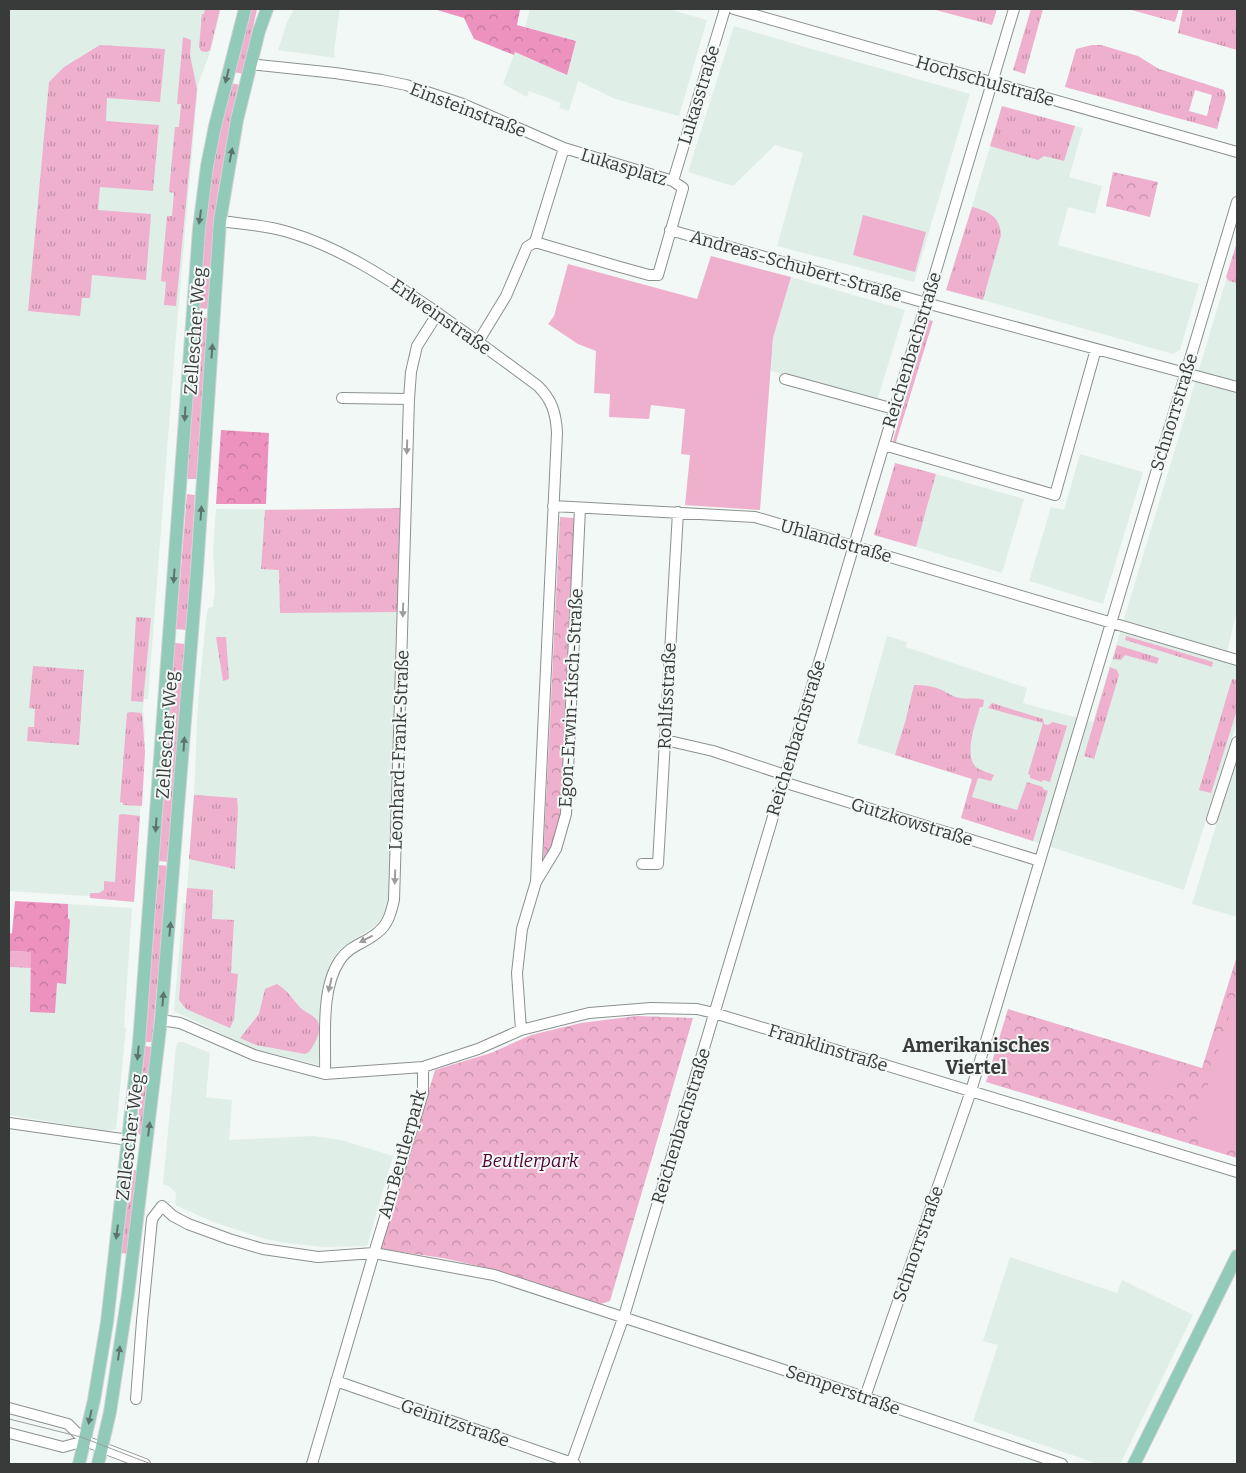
<svg xmlns="http://www.w3.org/2000/svg" width="1246" height="1473" viewBox="0 0 1246 1473" font-family="Bitter,serif">
<style>
.built{fill:#e0eee8}
.grass{fill:url(#grass-tufts);fill-rule:evenodd}
.forest{fill:url(#forest-crowns)}
.park{fill:url(#park-crowns)}
.pitch{fill:#eeb0cd}
.lines{fill:none;stroke-linecap:round;stroke-linejoin:round}
.minor-casing{stroke:#8c918f;stroke-width:12}
.major-casing{stroke:#d3d4d4;stroke-width:14}
.minor{stroke:#fff;stroke-width:10}
.major{stroke:#91cab9;stroke-width:12}
.tram{stroke:#9a9e9c;stroke-width:1}
.oneway{fill:#5c746d}
.oneway2{fill:#9c9d9c}
.labels{text-anchor:middle;stroke-width:4;stroke-linejoin:round;paint-order:stroke}
.street-label{font-size:18px;fill:#393b3a;stroke:#f2f8f6}
.park-label{font-size:18px;font-style:italic;fill:#510033;stroke:#f2f8f6}
.neighbourhood-label{font-size:19px;font-weight:bold;fill:#393b3a;stroke:#f2f8f6}
</style>
<defs>
<pattern id="grass-tufts" width="24" height="20" patternUnits="userSpaceOnUse" patternTransform="scale(1.25)"><rect width="24" height="20" fill="#eeb0cd"/><path d="M3 7l-1-3M5 7V3M7 7l1-3M15 17l-1-3M17 17v-4M19 17l1-3" fill="none" stroke="#c290a7"/></pattern>
<pattern id="forest-crowns" width="20" height="18" patternUnits="userSpaceOnUse" patternTransform="scale(1.25)"><rect width="20" height="18" fill="#ed92bf"/><path d="M2 6a3 3 0 1 1 6 0M12 15a3 3 0 1 1 6 0" fill="none" stroke="#c1789c"/></pattern>
<pattern id="park-crowns" width="20" height="18" patternUnits="userSpaceOnUse" patternTransform="scale(1.25)"><rect width="20" height="18" fill="#eeb0cd"/><path d="M2 6a3 3 0 1 1 6 0M12 15a3 3 0 1 1 6 0" fill="none" stroke="#c290a7"/></pattern>
</defs>
<rect width="100%" height="100%" fill="#f2f8f6"/>
<!-- built -->
<path class="built" d="M9,9H221L211,50L198,85L175,347L148,699H144L143,711L145,733L144,756L134,899L9,891Z
M294,9H340L334,50L335,58L278,50L287,22Z
M530,9H668L707,20L679,116L615,99L578,81L569,111L559,108L561,103L529,91L527,97L503,84L515,52L566,75L576,41L525,27Z
M734,26L805,47L970,94L914,282L777,246L803,153L775,145L733,186L688,172Z
M1002,106L1083,128L1069,177L1102,186L1095,214L1068,207L1058,245L1199,284L1180,350L1173,354L947,290Z
M1237,243V610L1225,660L1237,665V722L1184,890L961,818L972,779L857,743L887,636L907,642L906,647L1027,688L1023,703L1093,722Z
M791,277L905,310L877,401L771,371L773,338Z
M1080,454L1143,472L1103,604L1029,581L1051,507L1064,510Z
M936,474L1024,499L1002,573L916,547Z
M401,508L391,900L387,913L378,924L340,949L331,961L326,976L319,1065L254,1049L174,1011L183,903H186L194,795L198,702L206,619L208,608L213,607L215,590L213,550L216,509L321,510Z
M1237,757V917L1192,904Z
M68,904L132,908L124,1027L126,1028L116,1129L106,1131L9,1115V967L31,968L30,1012L57,983L66,984Z
M178,1042H183L210,1053L206,1097L232,1100L229,1140L313,1136L341,1140L393,1156L367,1246L325,1247L285,1243L265,1239L213,1222L175,1205L176,1193L170,1187L163,1184L176,1046Z
M1010,1257L1117,1293L1122,1280L1193,1315L1120,1464H1098L973,1421L998,1345L983,1341Z"/>
<!-- grass -->
<path class="grass" d="M205,9H220L210,50L207,52L201,51L199,47L202,14H204Z
M252,9H257L243,74L234,72Z
M932,9H997L992,25Z
M1031,9H1043L1025,74L1013,70Z
M1128,9H1179L1175,22Z
M1183,9H1237V50L1178,33Z
M183,37L191,40L190,55L197,89L176,306L164,305L166,282L161,281L167,216H172L174,193L169,192L175,127H179L181,104H177Z
M100,45L165,49L160,102L107,98L106,121L159,125L153,191L100,187L98,210L151,214L146,280L92,275L90,298H82L80,316L28,311L49,82L64,67Z
M1092,45H1101L1138,56L1159,69L1224,90L1226,97L1217,129L1065,87L1076,49ZM1195,90L1212,95L1207,116L1189,111Z
M231,83L240,85L219,184L209,309L199,308C202,258 205,208 215,159C219,133 225,108 231,83Z
M1002,106L1075,126L1064,161L1044,156L1038,160L990,146Z
M972,207C988,211 1000,216 1001,235L983,300L946,290Z
M1237,242V283L1229,281L1226,277Z
M198,317L208,318L197,479H187Z
M929,320L933,321L895,445L892,444Z
M895,463L936,474L916,547L874,535Z
M187,494L195,495L187,630L176,629Z
M401,508L398,612L280,613L279,570L261,569L265,510Z
M136,617L151,618L143,702L131,701Z
M1126,636L1213,662L1212,667L1125,640Z
M216,637H226L229,679L223,681Z
M175,643L186,644L169,862L159,861Z
M1117,645L1159,658L1157,664L1125,655L1121,660L1113,659Z
M33,666L84,670L79,745L27,741L28,727H34L35,709L29,708Z
M1110,667L1117,670L1119,675L1094,759L1084,756Z
M1232,679L1237,680V710L1211,793L1199,790Z
M914,685C923,685 933,686 942,690C948,693 953,697 960,698C969,700 976,697 984,700L983,707H980C976,722 964,753 975,766C979,771 988,772 994,775L991,781L978,778L972,797L1017,810L1027,782L1043,787V789L1048,791L1033,841L961,818L972,779L895,755L906,719Z
M992,703L1043,719L1044,724L1048,725L1053,722L1067,726L1050,782L1043,780L1042,782L1030,778V775L1028,774L1043,723L988,708Z
M130,712L142,713L145,752L142,806L123,805V803L120,802L127,713Z
M194,795L237,798L238,809L235,869L189,859Z
M122,814L140,816L134,902L90,898V893H99L104,890V881L115,882L119,815Z
M159,865L168,866L152,1042H145Z
M187,888L213,890L212,919L234,920L231,973L238,974L234,1019L230,1028L186,1009L179,1000Z
M9,951L31,952V968L9,967Z
M277,984C290,992 293,1001 303,1010C307,1013 313,1015 316,1019C324,1028 315,1044 309,1052L305,1054L256,1045L240,1038L259,1014L265,989Z
M145,1046L152,1047L143,1138L137,1132Z
M132,1170H138L128,1254L121,1253Z"/>
<!-- forest -->
<path class="forest" d="M434,9L520,10L517,25L576,41L567,75L515,52L514,55L474,39L464,18Z
M221,430L269,433L266,504H216Z
M15,901L68,904V918L70,920L66,984L57,983L55,1013L30,1012L31,952L9,951V934L12,933Z"/>
<!-- park -->
<path class="park" d="M1113,172L1158,182L1150,217L1106,206Z
M560,517L575,518L562,810L555,846L543,862Z
M1237,956V1158L986,1082L1008,1009L1202,1068Z
M637,1016L693,1018L610,1301L601,1304L496,1270L443,1258L381,1249L435,1070L491,1053L531,1035L581,1023Z"/>
<!-- pitch -->
<path class="pitch" d="M863,215L926,232L915,272L853,255Z
M711,256L791,277L773,338L760,510L685,505L690,455L681,454L685,409L651,405L649,419L609,417L610,394L594,393L596,351L578,344L548,324L554,316L568,264L697,299Z
M1237,990V1151L1192,1137Z
M1157,1062L1180,1068L1176,1080L1154,1074Z
M1153,1078L1175,1084L1172,1096L1149,1090Z"/>
<g class="lines">
<!-- minor casing -->
<g class="minor-casing">
<path id="minor" d="M734,9L1237,152
M250,64L335,73L382,80L406,85L463,104L564,148L673,181L683,188L658,275H649L620,267L535,242L564,148
M673,181L725,9
M220,221C243,224 265,225 288,232C339,247 385,277 429,307C466,333 502,359 538,386C552,400 556,413 557,433L536,882
M670,230L926,303L1237,387
M478,342L506,296L527,247L535,242
M785,379L894,409
M342,398L409,399
M884,445L1055,495L1096,349
M553,506L755,517L1237,660
M665,740L713,751L785,775
M783,782L1040,861
M1212,819L1237,742
M642,864H658L678,512
M161,1020L180,1023L254,1055L325,1074L423,1067L478,1049L521,1030L589,1013L651,1008L697,1009L714,1013L1237,1172
M521,1030L517,973L522,929L536,882L556,849L566,814L580,508
M423,1067V1093L374,1253L494,1275L775,1367L1062,1464
M325,1074C326,1040 320,989 340,960C350,945 364,944 377,933C388,925 391,913 394,900L409,399L411,372L417,346L438,313
M9,1123L129,1140
M336,1381L575,1464
M865,1397L971,1091L1237,202
M136,1399L142,1321L152,1219L162,1206L173,1216L188,1224L229,1239L263,1249L318,1257L374,1253L312,1464
M9,1408L68,1424L85,1441L145,1464
M9,1433L63,1447L85,1441
M571,1464L624,1316L1014,9"/>
</g>
<!-- major casing -->
<g class="major-casing">
<path id="major" d="M79,1464L94,1400L107,1322L139,1043L199,229L207,166L215,126L245,9
M98,1464L110,1412L128,1294L161,1020L197,570L220,221L237,120L259,31L267,9
M1134,1464L1237,1256"/>
</g>
<!-- minor -->
<use href="#minor" class="minor"/>
<!-- major -->
<use href="#major" class="major"/>
<!-- tram -->
<path class="tram" d="M9,1419L81,1437L151,1464"/>
</g>
<!-- one-way arrows -->
<defs><path id="oneway-solid" d="M-6-.8H1V-3.2L6.5 0L1 3.2V.8H-6Z" transform="scale(1.25)"/></defs>
<g class="oneway">
<use href="#oneway-solid" transform="translate(227 76) rotate(104)"/>
<use href="#oneway-solid" transform="translate(231 155) rotate(-79)"/>
<use href="#oneway-solid" transform="translate(200 217) rotate(98)"/>
<use href="#oneway-solid" transform="translate(212 351) rotate(-86)"/>
<use href="#oneway-solid" transform="translate(185 414) rotate(93)"/>
<use href="#oneway-solid" transform="translate(201 513) rotate(-86)"/>
<use href="#oneway-solid" transform="translate(174 576) rotate(94)"/>
<use href="#oneway-solid" transform="translate(184 744) rotate(-86)"/>
<use href="#oneway-solid" transform="translate(156 825) rotate(94)"/>
<use href="#oneway-solid" transform="translate(170 929) rotate(-85)"/>
<use href="#oneway-solid" transform="translate(163 999) rotate(-85)"/>
<use href="#oneway-solid" transform="translate(138 1053) rotate(96)"/>
<use href="#oneway-solid" transform="translate(149 1129) rotate(-83)"/>
<use href="#oneway-solid" transform="translate(117 1232) rotate(97)"/>
<use href="#oneway-solid" transform="translate(119 1353) rotate(-82)"/>
<use href="#oneway-solid" transform="translate(90 1417) rotate(102)"/>
</g>
<g class="oneway2">
<use href="#oneway-solid" transform="translate(407 447) rotate(92)"/>
<use href="#oneway-solid" transform="translate(403 610) rotate(92)"/>
<use href="#oneway-solid" transform="translate(395 877) rotate(92)"/>
<use href="#oneway-solid" transform="translate(366 939) rotate(153)"/>
<use href="#oneway-solid" transform="translate(330 985) rotate(103)"/>
</g>
<g class="labels">
<!-- street labels -->
<g class="street-label">
<text transform="translate(985 81) rotate(16)" y="6">Hochschulstraße</text>
<text transform="translate(699 95) rotate(-73)" y="6">Lukasstraße</text>
<text transform="translate(468 110) rotate(21)" y="6">Einsteinstraße</text>
<text transform="translate(624 167) rotate(17)" y="6">Lukasplatz</text>
<text transform="translate(796 266) rotate(16)" y="6">Andreas-Schubert-Straße</text>
<text transform="translate(441 317) rotate(35)" y="6">Erlweinstraße</text>
<text transform="translate(195 331) rotate(-86)" y="6">Zellescher Weg</text>
<text transform="translate(912 350) rotate(-73)" y="6">Reichenbachstraße</text>
<text transform="translate(1174 412) rotate(-73)" y="6">Schnorrstraße</text>
<text transform="translate(836 541) rotate(16)" y="6">Uhlandstraße</text>
<text transform="translate(667 696) rotate(-87)" y="6">Rohlfsstraße</text>
<text transform="translate(571 698) rotate(-87)" y="6">Egon-Erwin-Kisch-Straße</text>
<text transform="translate(167 735) rotate(-86)" y="6">Zellescher Weg</text>
<text transform="translate(796 738) rotate(-73)" y="6">Reichenbachstraße</text>
<text transform="translate(399 750) rotate(-88)" y="6">Leonhard-Frank-Straße</text>
<text transform="translate(912 822) rotate(17)" y="6">Gutzkowstraße</text>
<text transform="translate(828 1048) rotate(17)" y="6">Franklinstraße</text>
<text transform="translate(681 1126) rotate(-73)" y="6">Reichenbachstraße</text>
<text transform="translate(130 1137) rotate(-83)" y="6">Zellescher Weg</text>
<text transform="translate(402 1154) rotate(-74)" y="6">Am Beutlerpark</text>
<text transform="translate(918 1244) rotate(-71)" y="6">Schnorrstraße</text>
<text transform="translate(843 1390) rotate(19)" y="6">Semperstraße</text>
<text transform="translate(455 1423) rotate(19)" y="6">Geinitzstraße</text>
</g>
<!-- park labels -->
<g class="park-label">
<text x="530" y="1167">Beutlerpark</text>
</g>
<!-- neighbourhood labels -->
<g class="neighbourhood-label">
<text x="976" y="1052">Amerikanisches<tspan x="976" dy="22">Viertel</tspan></text>
</g>
</g>
<!-- border -->
<rect width="1246" height="1473" fill="none" stroke="#393b3a" stroke-width="20"/>
</svg>
